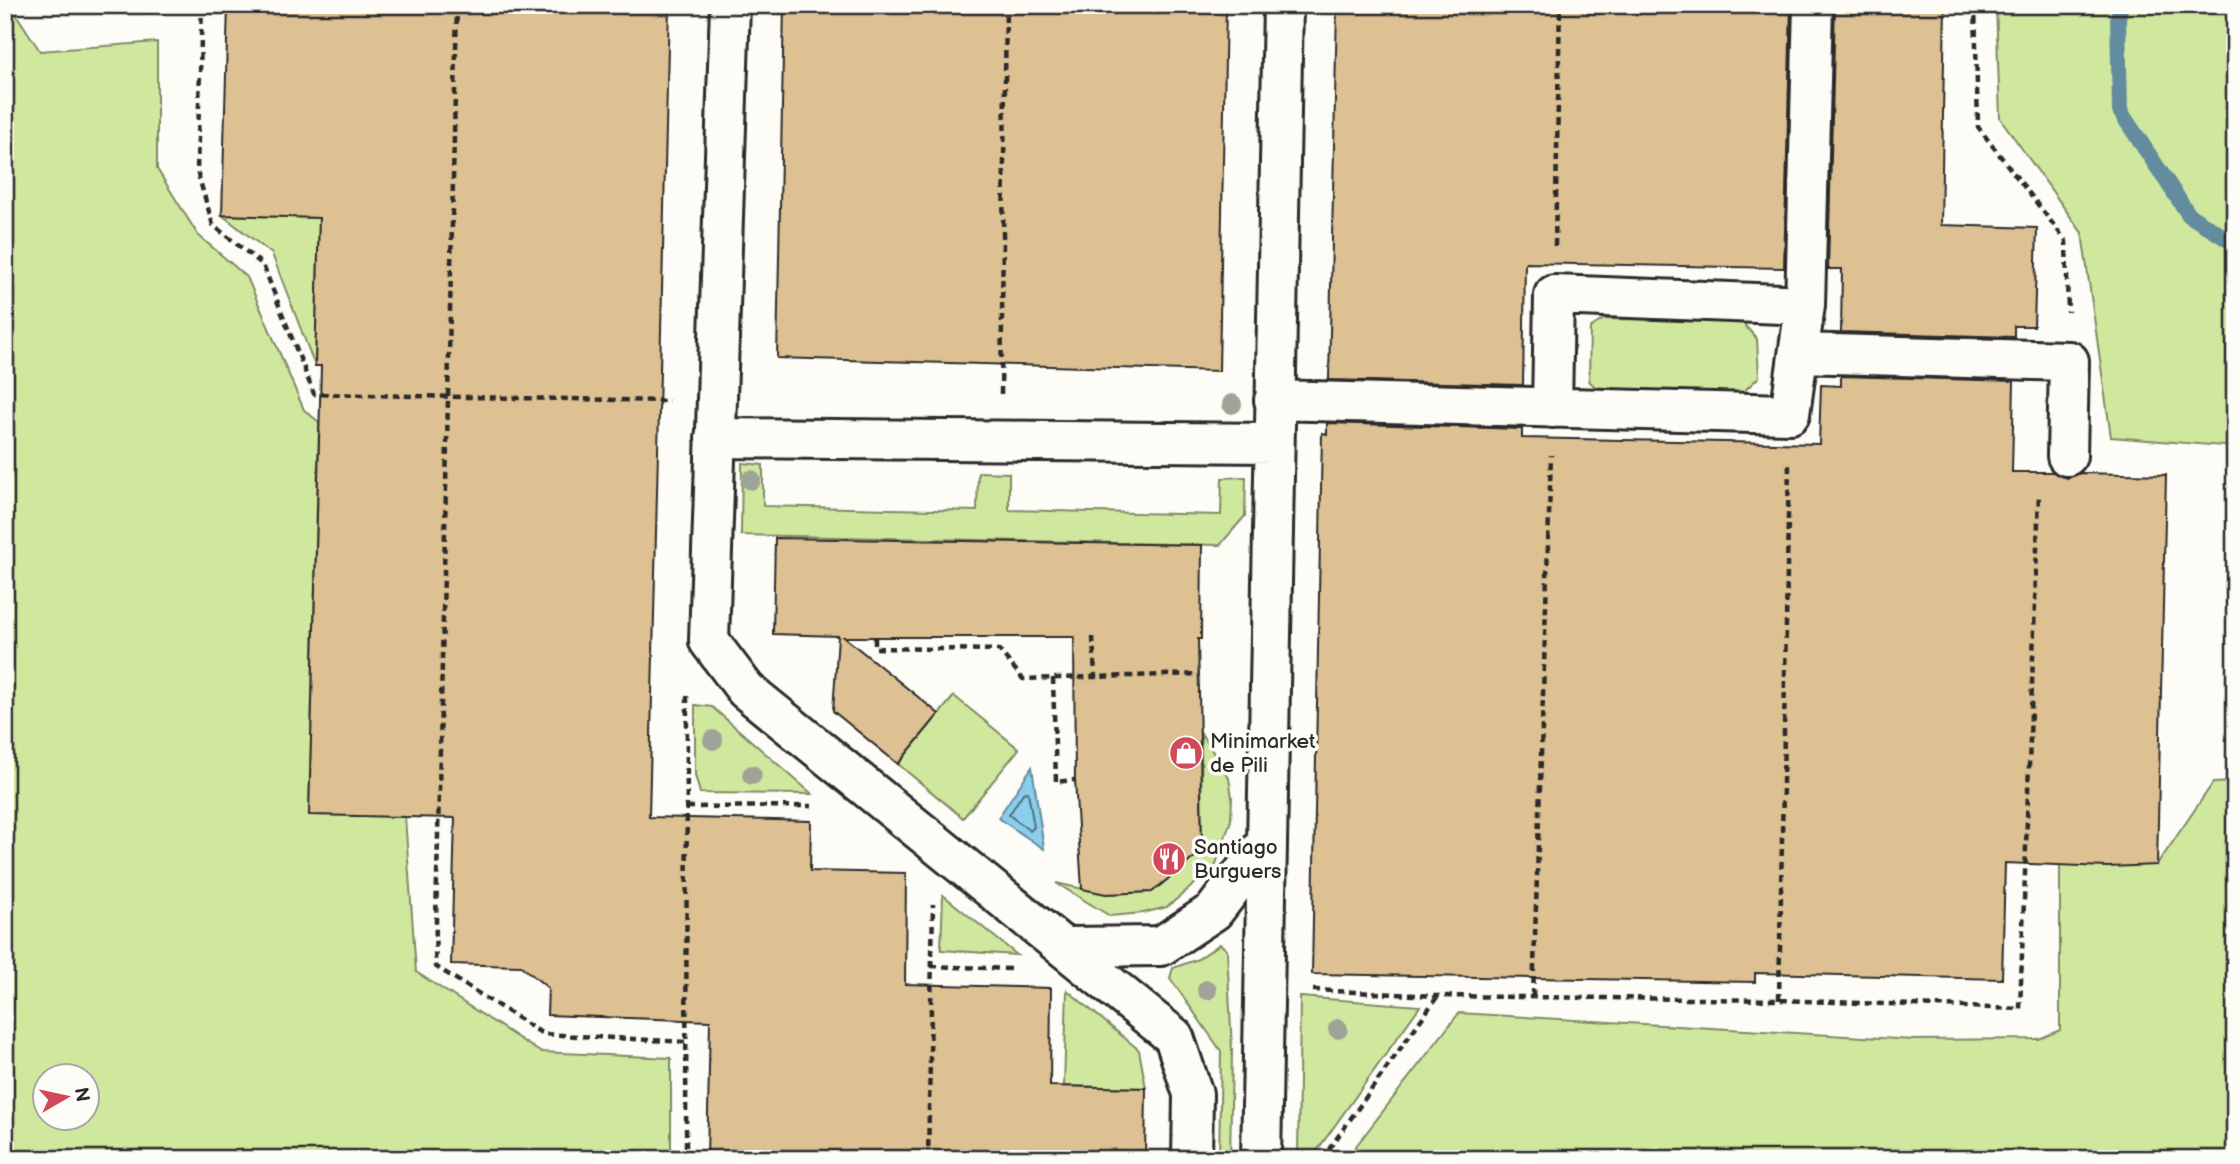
<svg xmlns="http://www.w3.org/2000/svg" width="2240" height="1164" viewBox="0 0 2240 1164" font-family="'Balsamiq Sans',sans-serif">
<style>
.green{fill:#d0e89e;stroke:#7e8a64;stroke-width:2;fill-rule:evenodd}
.water{fill:#8aceec;stroke:#648d9f;stroke-width:2}
.lines{fill:none;stroke-linecap:round;stroke-linejoin:round}
.shore{stroke:#516c78;stroke-width:2}
.stream{stroke:#648d9f;stroke-width:16}
.building{fill:#dec192;stroke:#2b2b2b;stroke-width:2}
.street-casing{stroke:#2b2b2b;stroke-width:44}
.path{stroke:#2b2b2b;stroke-width:4.5;stroke-dasharray:7 5;stroke-linecap:butt}
.street{stroke:#fdfcf7;stroke-width:38}
.tree{fill:#a0a397}
.labels{text-anchor:middle;stroke-width:7;stroke-linejoin:round;paint-order:stroke}
.poi-label{font-size:21px;fill:#2b2b2b;stroke:#fdfcf7;text-anchor:start}
</style>
<rect width="100%" height="100%" fill="#fdfcf7"/>
<filter id="ink" filterUnits="userSpaceOnUse"><feTurbulence type="fractalNoise" baseFrequency=".0143" numOctaves="2"/><feDisplacementMap in="SourceGraphic" scale="14" xChannelSelector="R" yChannelSelector="G"/><feConvolveMatrix kernelMatrix="1 2 1 2 8 2 1 2 1" color-interpolation-filters="sRGB"/></filter>
<g filter="url(#ink)">
<!-- green -->
<path class="green" d="M5,5H10L40,51L157,42V169L198,235L247,277L304,410L319,422L309,814L405,817L416,972L540,1052L671,1058V1159H5ZM46,1076H88V1118H46Z
M1996,5H2235V447L2111,437L2082,233L2000,118Z
M222,215L319,218L315,366L272,254Z
M1604,319L1740,320L1757,339L1759,377L1742,393H1602L1589,381L1590,328Z
M742,463L763,465V506L977,511L978,472L1009,473V510L1221,515L1222,478L1246,477L1245,516L1220,545L741,535Z
M954,696L1019,749L963,818L898,764Z
M695,705L712,707L812,794L700,793L695,775Z
M1201,733L1229,778L1232,797L1231,820L1215,867L1167,907L1143,913L1110,916L1056,883L1106,894L1152,892L1202,851Z
M2235,782V1159H1346L1459,1013L1914,1040L2039,1039L2060,1030V865H2157L2213,783Z
M943,895L1017,955L941,950Z
M1220,944L1227,950L1232,1051L1230,1159H1219L1221,1051L1170,978L1173,968L1198,959Z
M1067,990L1139,1050L1146,1088L1064,1086Z
M1300,997L1420,1006L1311,1159H1298Z"/>
<!-- water -->
<path class="water" d="M1032,767L1044,849L998,818Z"/>
<g class="lines">
<!-- shore -->
<path class="shore" d="M1028,792L1034,827L1030,831L1009,815L1023,793Z"/>
<!-- stream -->
<path class="stream" d="M2121,5L2118,18L2120,111L2189,215L2235,244"/>
</g>
<!-- building -->
<path class="building" d="M228,5H669L649,817L811,821L810,871L906,873L905,984L1051,988L1050,1086L1146,1088L1145,1159H707L710,1021L547,1015L548,988L521,966L451,964L455,818L309,815L321,366H315L319,218L222,215Z
M784,5H1226L1219,371L777,358Z
M1337,5H1791L1784,268L1525,263L1523,385L1329,380Z
M1835,5H1945L1941,225L2037,228L2034,326H2014V337L1841,332L1842,269H1828Z
M1841,376L2014,381L2012,472H2053L2067,478L2080,473L2166,475L2157,865L2108,867L2005,863L2002,979L1755,973V982L1312,974L1322,433L1327,434V423L1522,429V438L1819,444L1821,385L1841,386Z
M775,538L1202,545L1201,639H1198L1202,851L1152,892L1106,894L1082,889L1075,780L1074,637H844L939,714L898,764L833,711L838,636L773,634Z"/>
<g class="lines">
<!-- street casing -->
<g class="street-casing">
<path id="street" d="M730,5L709,641L746,690L1174,1037L1193,1094L1192,1159
M1800,353L2069,361L2067,456
M1274,400L1790,414L1805,305L1813,5
M1552,408L1554,295L1805,305
M715,438L1273,443
M1063,947L1161,946L1214,911L1266,843
M1261,1159L1283,5"/>
</g>
<!-- path -->
<path class="path" d="M202,5L197,171L213,225L263,265L314,394L669,401
M457,5L435,966L543,1034L686,1042
M1975,5L1978,127L2066,241L2068,312
M1555,246L1560,5
M1001,394L1006,5
M875,637V648L999,650L1023,679L1200,674
M1093,637L1095,677
M1053,678L1056,782L1075,780
M687,807L812,806
M931,966L1011,969
M1313,990L1437,996L1779,1000L2020,1009L2039,494
M1533,996L1551,455
M1779,1000L1789,462
M686,1159L687,694
M928,1159L933,904
M1322,1159L1437,997"/>
<!-- street -->
<use href="#street" class="street"/>
</g>
<!-- trees -->
<g class="tree">
<circle cx="1232" cy="404" r="10"/>
<circle cx="751" cy="480" r="10"/>
<circle cx="713" cy="740" r="10"/>
<circle cx="752" cy="775" r="10"/>
<circle cx="1207" cy="990" r="10"/>
<circle cx="1338" cy="1029" r="10"/>
</g>
</g>
<!-- icons -->
<defs>
<g id="shop-disc" transform="scale(1.75)"><circle r="9.5" fill="#d1495b" stroke="#fdfcf7"/><path d="M-5-2.5h2.3a2.7 3.5 0 0 1 5.4 0H5L5.5 6h-11ZM-1.5-2.5h3a1.5 2.3 0 0 0-3 0Z" fill="#fff"/></g>
<g id="restaurant-disc" transform="scale(1.75)"><circle r="9.5" fill="#d1495b" stroke="#fdfcf7"/><path d="M-5-6h1v4h1v-4h1v4h1v-4h1v5L-1.5 .5V6h-2V.5L-5-1ZM5-6V6H3V1.5H1.5Q1.5-4 5-6Z" fill="#fff"/></g>
</defs>
<g fill-rule="evenodd">
<use href="#shop-disc" x="1186" y="753"/>
<use href="#restaurant-disc" x="1169" y="859"/>
</g>
<g class="labels">
<!-- poi labels -->
<g class="poi-label">
<text x="1210" y="748">Minimarket<tspan x="1210" dy="24">de Pili</tspan></text>
<text x="1194" y="854">Santiago<tspan x="1194" dy="24">Burguers</tspan></text>
</g>
</g>
<!-- margin -->
<rect width="2240" height="1164" fill="none" stroke="#fdfcf7" stroke-width="28"/>
<rect x="14" y="14" width="2212" height="1136" fill="none" stroke="#2b2b2b" stroke-width="2.5" filter="url(#ink)"/>
<!-- north arrow -->
<g transform="translate(66 1097) rotate(81)"><circle r="33" fill="#fdfcf7" stroke="#a9a8a5" stroke-width="2"/>
<path d="M0-5L12 26L0 18L-12 26Z" fill="#d1495b"/>
<text y="-10" font-size="19" font-weight="bold" text-anchor="middle" fill="#2b2b2b">N</text>
</g>
</svg>
